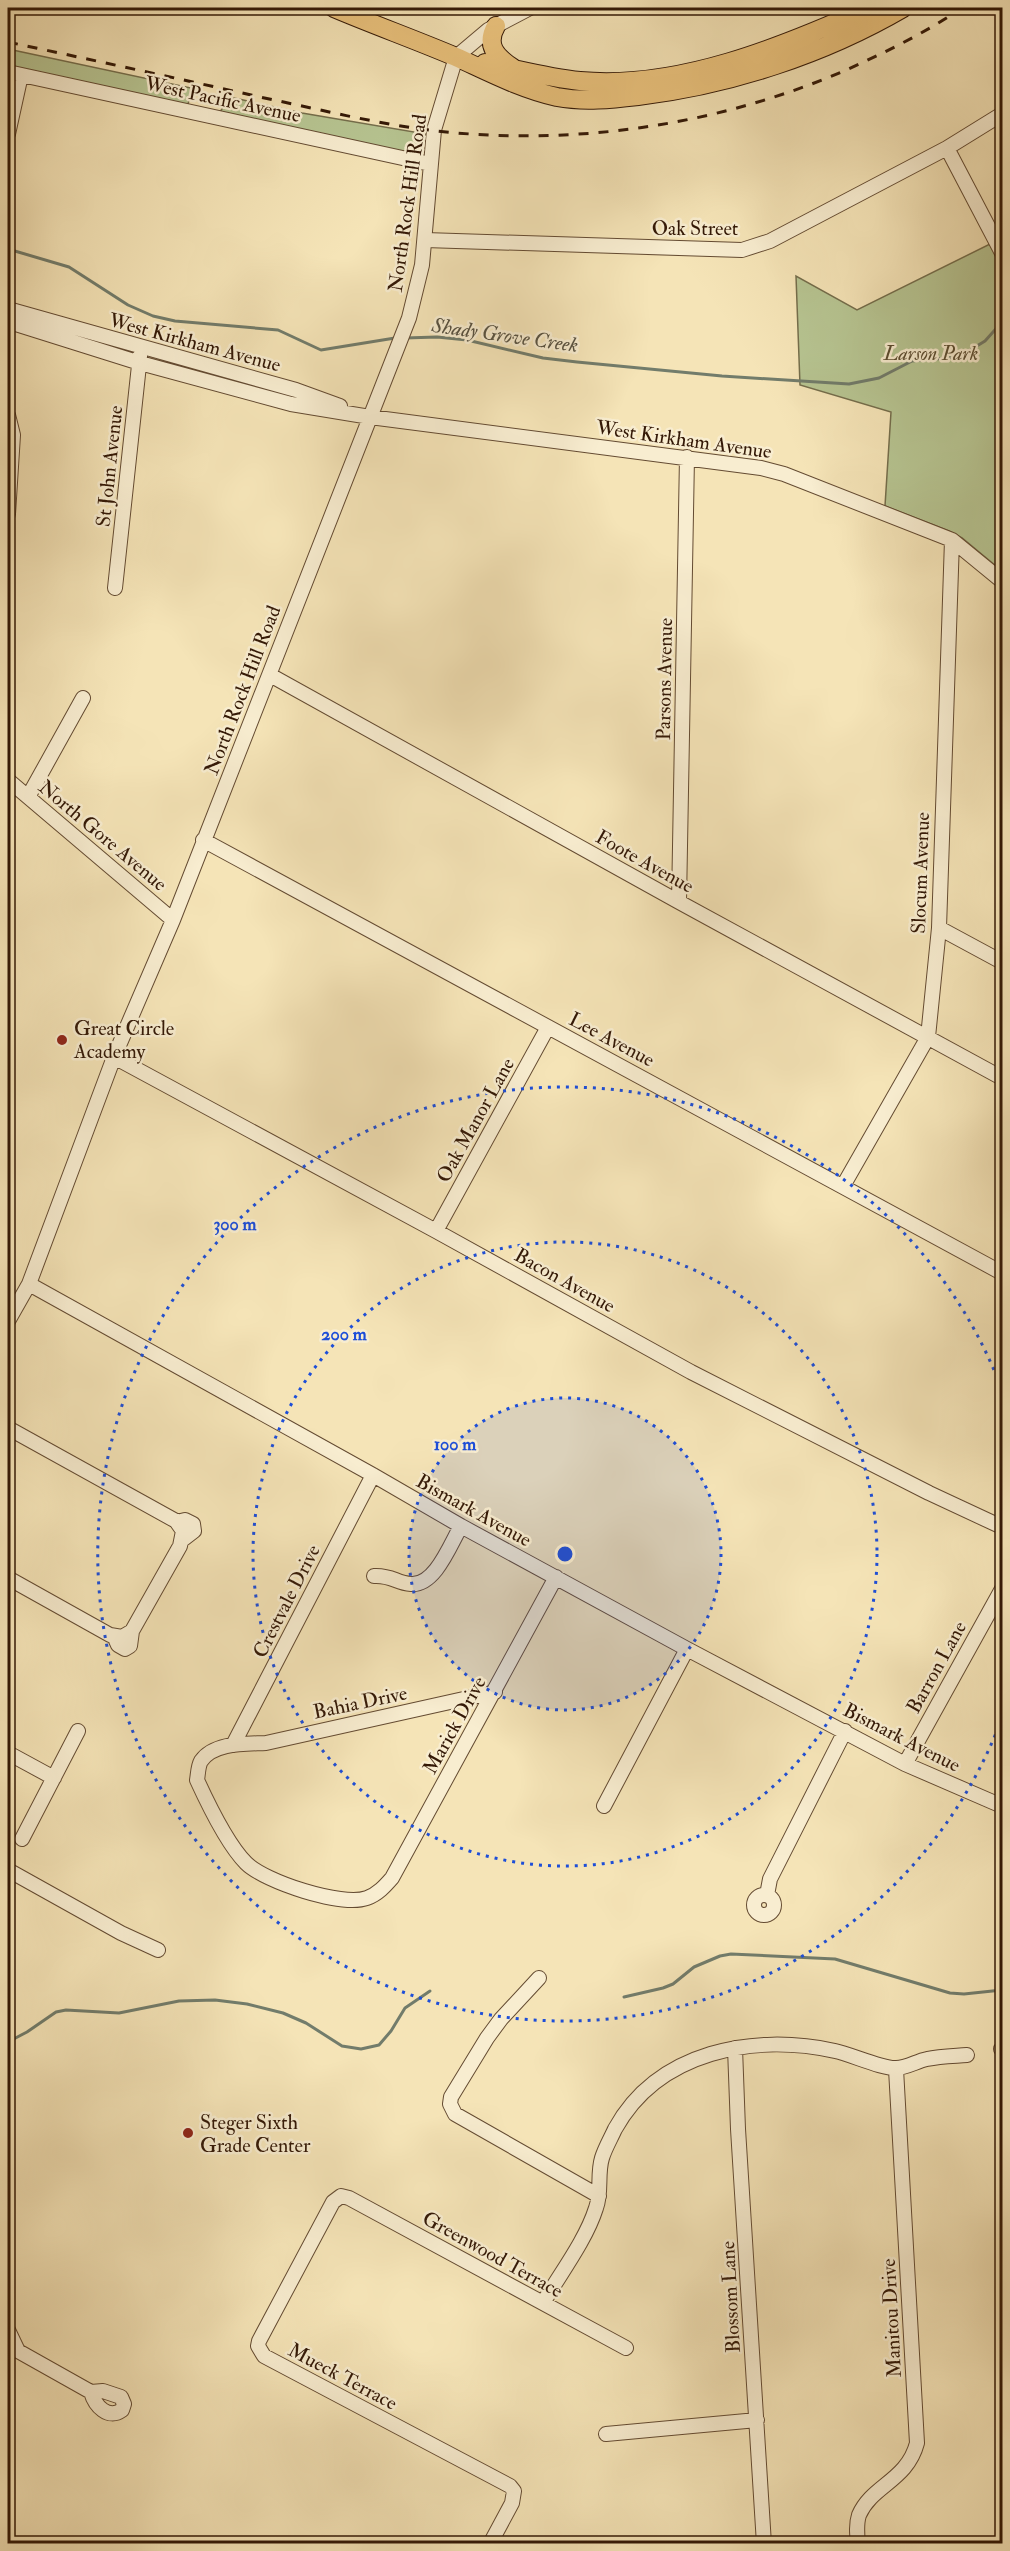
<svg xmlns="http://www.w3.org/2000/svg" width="1010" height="2551" viewBox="0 0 1010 2551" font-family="'IM FELL Double Pica',serif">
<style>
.green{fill:#b7c592;stroke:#756e4c;stroke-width:1.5}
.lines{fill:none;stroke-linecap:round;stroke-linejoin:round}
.stream{stroke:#727c6b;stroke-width:3}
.minor-casing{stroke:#644b32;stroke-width:16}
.major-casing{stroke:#331806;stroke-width:20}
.minor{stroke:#f8edd0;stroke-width:14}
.major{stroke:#eac27c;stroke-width:18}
.rail{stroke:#331806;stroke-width:3;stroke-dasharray:10 10;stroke-linecap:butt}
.ring{fill:none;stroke:#1d4ed8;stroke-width:3;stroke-dasharray:3 6}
.poi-dot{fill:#8f2418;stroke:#f8edd0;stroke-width:2}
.labels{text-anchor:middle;stroke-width:5;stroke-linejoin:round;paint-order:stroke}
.street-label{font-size:20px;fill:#331806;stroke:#f8edd0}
.park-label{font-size:20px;font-style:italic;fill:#5b4c30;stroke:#f8edd0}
.poi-label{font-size:20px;fill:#331806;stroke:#f8edd0;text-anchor:start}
.water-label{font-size:21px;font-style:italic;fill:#585241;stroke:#f8edd0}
.centre{fill:#1d4ed8;stroke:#f8edd0;stroke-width:3}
.ring-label{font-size:18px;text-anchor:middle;font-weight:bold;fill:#1d4ed8;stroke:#f8edd0;stroke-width:5;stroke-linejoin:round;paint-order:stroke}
</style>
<rect width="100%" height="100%" fill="#f5e4b7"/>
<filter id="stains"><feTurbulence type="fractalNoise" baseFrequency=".00333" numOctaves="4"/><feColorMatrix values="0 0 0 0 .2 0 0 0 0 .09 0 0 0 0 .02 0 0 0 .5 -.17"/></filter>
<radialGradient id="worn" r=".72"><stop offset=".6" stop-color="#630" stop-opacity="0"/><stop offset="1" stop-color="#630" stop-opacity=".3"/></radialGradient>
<!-- green -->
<path class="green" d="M8,49L191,88L188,105L8,67Z
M234,98L302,113L426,134L423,146L413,154L220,112L225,104Z
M990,244L1002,265V571L962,538L949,531L885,506L891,412L800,385L796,276L857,310Z"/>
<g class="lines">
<!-- stream -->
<path class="stream" d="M8,249L69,267L128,305L153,316L175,321L278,330L321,350L395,338
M405,338L437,337L467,340L543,358L577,362L722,376L849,384L879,378L912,361L959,357L985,341L1002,322
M624,1997L663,1988L673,1984L694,1967L720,1956L731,1954L835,1959L950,1993L964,1994L1002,1990
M8,2042L27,2032L56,2012L66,2010L119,2013L179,2001L215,2000L247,2004L283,2013L306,2023L342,2046L361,2049L379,2045L391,2031L405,2008L430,1991"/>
<!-- minor casing -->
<g class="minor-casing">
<path id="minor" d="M8,72L430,164
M8,134L21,75
M947,148L1002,253
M425,240L742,250L770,241L947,148L1002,114
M8,309L296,390L340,406
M8,325L16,324L140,363L291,404L370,417L761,468L784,474L952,540L1002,581
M8,415L13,435L8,514
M115,588L140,356
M270,675L679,902L1002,1078
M8,780L173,920
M28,797L83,698
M203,840L1002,1273
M679,902L687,457
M939,928L1002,962
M114,1057L436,1231L691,1372L929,1493L1002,1527
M843,1186L928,1037L939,928L952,540
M436,1231L548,1027
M29,1284L373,1475L461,1526L687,1649L905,1764L1002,1806
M8,1321L29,1284L114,1057L173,920L409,318L422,265L434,130L456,57L488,30L530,8
M8,1428L176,1521L183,1531L180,1546L132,1631L122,1637L110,1635L8,1578
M177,1522L185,1520L193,1524L194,1531L181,1541
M374,1576C392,1575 396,1583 411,1584C435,1586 450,1545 461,1526
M114,1636L118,1645L125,1649L130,1646L132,1631
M495,1692L266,1743C246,1744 214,1742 201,1761C198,1766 198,1775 197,1780C208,1804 228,1845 246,1863C265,1882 342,1907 367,1898C378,1894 385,1886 392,1878L556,1577
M233,1745L373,1475
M8,1753L54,1778
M905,1764L1002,1589
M604,1806L687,1649
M22,1839L78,1731
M8,1870L121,1933L158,1950
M754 1905a10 10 0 1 1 20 0a10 10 0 1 1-20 0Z
M767,1895L770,1879L845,1731
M539,1978L501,2019L487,2038L451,2097L450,2104L455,2114L599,2196
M735,2048L738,2129L764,2544
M1001,2049L1002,2050
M543,2303C560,2274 586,2240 596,2208C602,2192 597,2174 602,2158C605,2148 611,2138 615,2129C658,2051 754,2033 835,2051C850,2054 883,2069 896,2068C906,2068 917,2061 927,2059C940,2056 954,2056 967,2055
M8,2330L18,2351L91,2392L103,2391L121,2397L124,2404L122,2410C108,2420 95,2406 91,2392
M606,2434L757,2420
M490,2544L512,2503L514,2491L510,2486L264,2356L258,2346L259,2341L333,2202L341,2196L349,2198L626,2348
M858,2544C857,2534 856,2524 859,2515C872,2485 907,2481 917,2443L896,2069"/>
</g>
<!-- major casing -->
<g class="major-casing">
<path id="major" d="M334,8C374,25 416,40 456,57C489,72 521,89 557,97C584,102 612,99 638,96C730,85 824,54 903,8
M496,26C485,45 496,57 513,68
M485,63C516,69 548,78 580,81C677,90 782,47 869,8"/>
</g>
<!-- minor -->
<use href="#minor" class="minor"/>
<!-- major -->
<use href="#major" class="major"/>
<!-- rail -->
<path class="rail" d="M8,42C92,60 176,78 260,97C318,109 377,124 436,131C575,146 715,126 844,71C884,53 925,33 962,8"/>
</g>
<!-- distance rings -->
<circle cx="565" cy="1554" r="156" fill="#1d4ed8" fill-opacity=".12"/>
<g class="ring">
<circle cx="565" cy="1554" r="156"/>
<circle cx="565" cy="1554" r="312"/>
<path d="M1002 1718A467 467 0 1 1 1002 1390"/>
</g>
<!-- markers -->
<g class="poi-dot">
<circle cx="62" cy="1040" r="6"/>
<circle cx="188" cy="2133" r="6"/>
</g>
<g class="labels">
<!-- street labels -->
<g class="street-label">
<text transform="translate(223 99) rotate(12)" y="7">West Pacific Avenue</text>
<text transform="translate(407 203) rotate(-82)" y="7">North Rock Hill Road</text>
<text x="695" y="235">Oak Street</text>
<text transform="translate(195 342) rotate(15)" y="7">West Kirkham Avenue</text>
<text transform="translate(684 439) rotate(8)" y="7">West Kirkham Avenue</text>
<text transform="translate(109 466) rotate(-84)" y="7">St John Avenue</text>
<text transform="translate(664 679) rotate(-89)" y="7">Parsons Avenue</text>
<text transform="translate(242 690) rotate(-69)" y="7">North Rock Hill Road</text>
<text transform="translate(103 835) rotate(40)" y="7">North Gore Avenue</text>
<text transform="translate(645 861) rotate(29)" y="7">Foote Avenue</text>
<text transform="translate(920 873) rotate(-88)" y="7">Slocum Avenue</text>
<text transform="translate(612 1039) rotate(28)" y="7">Lee Avenue</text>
<text transform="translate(475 1120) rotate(-61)" y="7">Oak Manor Lane</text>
<text transform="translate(565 1280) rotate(29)" y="7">Bacon Avenue</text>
<text transform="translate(474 1510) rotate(29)" y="7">Bismark Avenue</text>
<text transform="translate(286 1601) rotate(-63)" y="7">Crestvale Drive</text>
<text transform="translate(936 1667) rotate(-61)" y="7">Barron Lane</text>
<text transform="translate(360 1702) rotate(-12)" y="7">Bahia Drive</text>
<text transform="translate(454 1725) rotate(-61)" y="7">Marick Drive</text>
<text transform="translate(902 1737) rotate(27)" y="7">Bismark Avenue</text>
<text transform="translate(493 2254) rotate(29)" y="7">Greenwood Terrace</text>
<text transform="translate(730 2297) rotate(-93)" y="7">Blossom Lane</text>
<text transform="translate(891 2318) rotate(-93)" y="7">Manitou Drive</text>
<text transform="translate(343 2376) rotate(28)" y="7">Mueck Terrace</text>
</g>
<!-- park labels -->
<g class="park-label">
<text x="931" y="360">Larson Park</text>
</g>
<!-- poi labels -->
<g class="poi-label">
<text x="74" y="1035">Great Circle<tspan x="74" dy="23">Academy</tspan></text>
<text x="200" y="2129">Steger Sixth<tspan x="200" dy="23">Grade Center</tspan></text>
</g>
<!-- water labels -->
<g class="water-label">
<text transform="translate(505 335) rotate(8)" y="7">Shady Grove Creek</text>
</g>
</g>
<circle cx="565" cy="1554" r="9" class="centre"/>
<g class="ring-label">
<text x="235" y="1230">300 m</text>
<text x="344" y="1340">200 m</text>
<text x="455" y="1450">100 m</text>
</g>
<!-- margin -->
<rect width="1010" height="2551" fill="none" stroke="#f5e4b7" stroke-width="30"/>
<rect x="9" y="9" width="992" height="2533" fill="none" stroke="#331806" stroke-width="3"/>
<rect x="15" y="15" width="980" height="2521" fill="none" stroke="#331806" stroke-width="1.5"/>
<rect width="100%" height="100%" filter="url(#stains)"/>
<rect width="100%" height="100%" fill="url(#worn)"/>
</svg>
